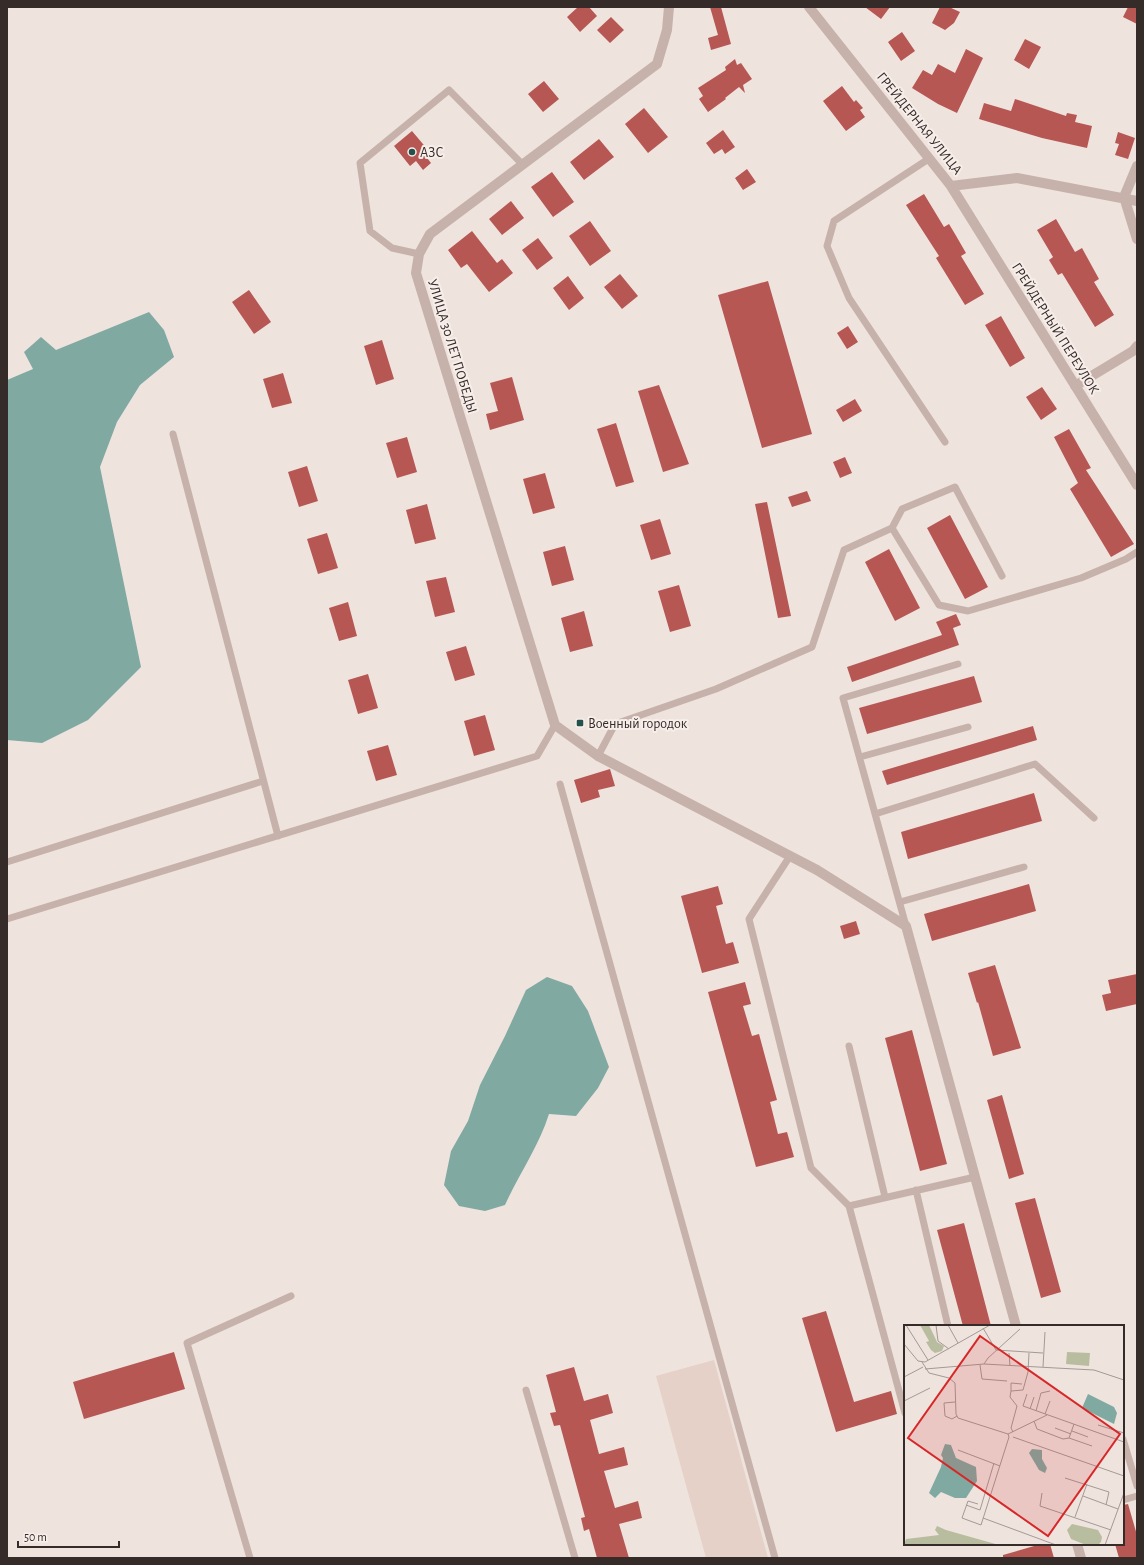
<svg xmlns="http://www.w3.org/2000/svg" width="1144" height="1565" viewBox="0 0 1144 1565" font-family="'Alegreya Sans',sans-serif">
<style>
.plaza{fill:#e5d1c7}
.water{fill:#80a9a2}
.building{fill:#b75754}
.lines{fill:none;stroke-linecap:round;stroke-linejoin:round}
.service{stroke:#c6b2ab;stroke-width:7}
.minor{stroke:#c6b2ab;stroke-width:10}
.tertiary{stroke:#c6b2ab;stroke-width:10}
.poi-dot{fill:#24514b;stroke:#f7eeea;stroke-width:1.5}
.labels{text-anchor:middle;stroke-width:4;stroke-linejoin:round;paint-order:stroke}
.street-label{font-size:14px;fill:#352b29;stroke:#f7eeea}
.poi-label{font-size:14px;fill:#352b29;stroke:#f7eeea;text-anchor:start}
.inset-road{fill:none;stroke:#a59996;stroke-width:1}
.view{fill:#d62828;fill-opacity:0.15;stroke:#d62828;stroke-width:2}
.inset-edge{fill:none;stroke:#352b29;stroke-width:2}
</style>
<rect width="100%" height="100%" fill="#efe3de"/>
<!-- plaza -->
<path class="plaza" d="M714,1360L768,1558H706L656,1376Z"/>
<!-- water -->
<path class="water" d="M149,312L164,330L174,357L140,385L117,422L100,467L141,667L88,720L42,743L7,740V380L33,369L24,352L41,337L56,350Z
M547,977L572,986L588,1011L609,1067L598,1088L576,1116L549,1114C539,1146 519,1174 505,1205L485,1211L459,1206L444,1185L451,1151L468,1121L480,1085L505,1036L526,990Z"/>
<!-- building -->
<path class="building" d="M578,7H589L597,16L580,32L567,17Z
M710,7H721L731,44L711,50L708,38L718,35Z
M865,7H890L881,19Z
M940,7H949L960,12L954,23L945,30L932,23Z
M1128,7H1137V24L1123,17Z
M611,17L624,30L610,43L597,30Z
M902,32L915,51L901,61L888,42Z
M1025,39L1041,47L1029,69L1014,60Z
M966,49L983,58L957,113L938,104L912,88L923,70L932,75L938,64L955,73Z
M735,59L737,65L741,63L752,79L743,85L745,93L739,87L725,98L726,99L708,112L699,99L703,96L698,88L726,70L725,67Z
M544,81L559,99L543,112L528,94Z
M842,86L854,102L856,100L863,108L860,110L865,117L846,131L823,101Z
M1015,99L1066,116L1067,113L1077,115L1075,122L1092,126L1087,148L1042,138L979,119L984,103L1011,111Z
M644,108L668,137L648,153L625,124Z
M723,130L735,147L725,154L722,149L714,154L706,143Z
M412,131L428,150L424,154L431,163L423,170L416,161L410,166L394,146Z
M1118,132L1135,138L1128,159L1115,155L1119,144L1115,143Z
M599,139L614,157L584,180L570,162Z
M747,169L756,182L743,190L735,178Z
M552,172L574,202L553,217L531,187Z
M924,194L944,227L949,224L955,234L966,253L961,256L984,294L965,305L936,258L939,256L906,205Z
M511,201L524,218L502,235L489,219Z
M1056,219L1075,252L1082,248L1099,279L1094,282L1114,315L1095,327L1062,273L1058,275L1049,260L1053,257L1037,230Z
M590,221L611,251L590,266L569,236Z
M472,231L497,263L502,259L513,273L489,292L467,264L461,268L448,250Z
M538,238L553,258L537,270L522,250Z
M620,274L638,296L622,309L604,287Z
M568,276L584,298L569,310L553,288Z
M768,281L812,434L762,448L718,295Z
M249,290L271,322L254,334L232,302Z
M1001,316L1025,358L1010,367L985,325Z
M848,326L858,342L847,349L837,333Z
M382,340L394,379L376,385L364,346Z
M283,373L292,403L272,408L263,379Z
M512,377L524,420L490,430L486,414L498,411L490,383Z
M659,385L689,464L663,472L638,391Z
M1042,387L1057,409L1041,420L1026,397Z
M855,399L862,411L843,422L836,410Z
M616,423L634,482L616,487L597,429Z
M1069,429L1091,468L1086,470L1134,544L1111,557L1070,489L1078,483L1054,437Z
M407,437L417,472L397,478L386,443Z
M845,457L852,473L840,478L833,462Z
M307,466L318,501L299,507L288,472Z
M545,473L555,508L533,514L523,479Z
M807,491L811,501L792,507L788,497Z
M767,502L791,616L778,618L755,504Z
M427,504L436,539L415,544L406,510Z
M950,515L988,587L965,599L927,528Z
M660,519L671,554L651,560L640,525Z
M327,533L338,568L318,574L307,539Z
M565,546L574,580L552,586L543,552Z
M889,549L920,608L895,621L865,562Z
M446,577L455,612L435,617L426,581Z
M679,585L691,626L670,632L658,591Z
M348,602L357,636L339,641L329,608Z
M584,611L593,646L570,652L561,618Z
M956,614L961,625L953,628L959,645L852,682L847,667L942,635L936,622Z
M466,646L475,675L455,681L446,652Z
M368,674L378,708L358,714L348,680Z
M974,676L982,702L867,734L859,708Z
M485,715L495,750L474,756L464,721Z
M1033,726L1037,740L887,785L882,771Z
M388,745L397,775L376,781L367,751Z
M610,769L615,786L598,790L600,797L581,803L574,780Z
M1034,793L1042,821L908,859L901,832Z
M1029,884L1036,911L932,941L924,914Z
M718,886L723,904L716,906L726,944L733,942L739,963L702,973L681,896Z
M856,921L860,934L844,939L840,926Z
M995,965L1021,1048L993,1056L978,1002L977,1003L968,973Z
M1137,974V1004L1106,1011L1102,995L1111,993L1108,980Z
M745,982L751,1004L743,1006L752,1036L759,1034L766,1060L777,1100L770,1102L778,1134L787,1132L794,1157L756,1167L708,992Z
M912,1030L947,1164L920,1171L885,1038Z
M1002,1095L1024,1174L1009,1179L987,1100Z
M1035,1198L1061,1292L1041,1298L1015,1203Z
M964,1223L991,1326H963L937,1230Z
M826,1311L854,1402L891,1391L897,1414L836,1432L802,1318Z
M174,1352L185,1389L84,1419L73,1382Z
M574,1367L584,1401L608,1394L613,1413L590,1420L599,1454L624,1447L628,1465L604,1471L615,1508L638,1501L642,1518L619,1524L629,1558H597L589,1529L584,1531L581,1518L585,1517L560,1425L554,1426L550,1413L556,1412L546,1375Z
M1128,1504L1137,1535V1558H1119L1115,1544H1123V1505Z
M1041,1544H1050L1054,1558H1003V1555Z"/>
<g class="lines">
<!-- service -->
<path class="service" d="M930,158L834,221L827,246L849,298L945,442
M419,254L392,248L370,231L360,163L449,90L523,165
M173,434L278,836
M892,528L902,509L955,487L1002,576
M598,756L615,724L716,689L812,647L844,550L892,528L939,605L968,611L1081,578L1126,559L1137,552
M860,757L968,727
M560,784L775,1558
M875,814L1035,764L1094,818
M790,856L749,919L811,1168L849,1206
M7,862L263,781
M900,902L1024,867
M7,919L537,756L555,725
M906,926L843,698L958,664
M849,1046L885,1197
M916,1190L948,1326
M526,1390L575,1558
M905,1413L849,1206L975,1177
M1123,1439L1137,1486
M1123,1500L1137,1496
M250,1558L187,1343L291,1296"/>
<!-- minor -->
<path class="minor" d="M809,7L951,186L1137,485
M1137,166L1124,197L1137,239
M951,186L1017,178L1137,201
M1075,386L1133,351L1137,346"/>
<!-- tertiary -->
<path class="tertiary" d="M669,7L667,30L657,64L430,234L419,254L416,273L555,725L598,756L817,870L906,926L1016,1326
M1077,1544L1081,1558"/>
</g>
<!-- markers -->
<g class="poi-dot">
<circle cx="412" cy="152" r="4"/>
<rect x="576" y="719" width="8" height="8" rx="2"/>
</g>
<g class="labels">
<!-- street labels -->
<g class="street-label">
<text transform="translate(920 123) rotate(51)" y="5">ГРЕЙДЕРНАЯ УЛИЦА</text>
<text transform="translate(1056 328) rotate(58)" y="5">ГРЕЙДЕРНЫЙ ПЕРЕУЛОК</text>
<text transform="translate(453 346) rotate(73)" y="5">УЛИЦА 30 ЛЕТ ПОБЕДЫ</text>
</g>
<!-- poi labels -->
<g class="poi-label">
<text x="420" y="157">АЗС</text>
<text x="588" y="728">Военный городок</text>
</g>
</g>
<!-- overview -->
<g transform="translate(904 1325)">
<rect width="220" height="220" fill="#efe3de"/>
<path d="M16,0H25L33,17L40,21L38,26L31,28L27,25L22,17L25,16ZM163,27L186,28L185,41L162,39ZM168,199L194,205L198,212L197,217L194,220H182L167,214L163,205ZM33,201L42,205L95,220H0L2,214L35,210L31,205Z" fill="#b9bda0"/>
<path d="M184,69L210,82L213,88L210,99L178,83ZM41,119L47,120L52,133L72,142L73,156L62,173H51L37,167L31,173L25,168L37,142L39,133L37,130ZM128,124L138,125V134L143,143L141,148L135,145L125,128Z" fill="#80a9a2"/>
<path class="inset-road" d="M2,0L24,35M32,0L34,16L45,24M44,0L54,18M79,3L92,25L139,28M0,19L14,36L21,37L86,0M105,28L106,41M18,37L25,48L45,53L51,58L52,89L54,93L104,109M80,39L84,33L116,4M76,40L78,54L103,56M139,42L141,7M21,44L80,39L152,43L190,45L220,55M0,52L19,42M107,66V58L118,59M123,69L119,81L220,117M0,76L26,63M51,77L40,78L41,91L48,94L53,91M126,84L130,72M132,86L137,68L146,66M141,89L146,76M130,96L133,104L159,114L165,113M170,99L165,113L188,121M194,100L220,108M151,103L167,109M168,106L184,112M109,107L107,103L113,81L106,72L107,66L119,65L124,47L125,28M104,109L143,90M109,112L220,151M54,125L96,141M161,153L205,167L202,180M138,168L136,181L207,205M179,171L214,184M74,179L64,176L58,193L77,200L105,112L104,109M62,180L76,185L90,138M171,192L183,159M79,193L152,220M201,220L220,168"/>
<path class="view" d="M76,11L216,109L144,211L4,113Z"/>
<rect width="220" height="220" class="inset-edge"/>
</g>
<!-- border -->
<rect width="1144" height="1565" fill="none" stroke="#352b29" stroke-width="16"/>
<!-- scale -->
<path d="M18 1541v6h101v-6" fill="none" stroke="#352b29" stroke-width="2"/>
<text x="24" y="1541" font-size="12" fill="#352b29" stroke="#f7eeea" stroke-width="3" paint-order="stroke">50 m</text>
</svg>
